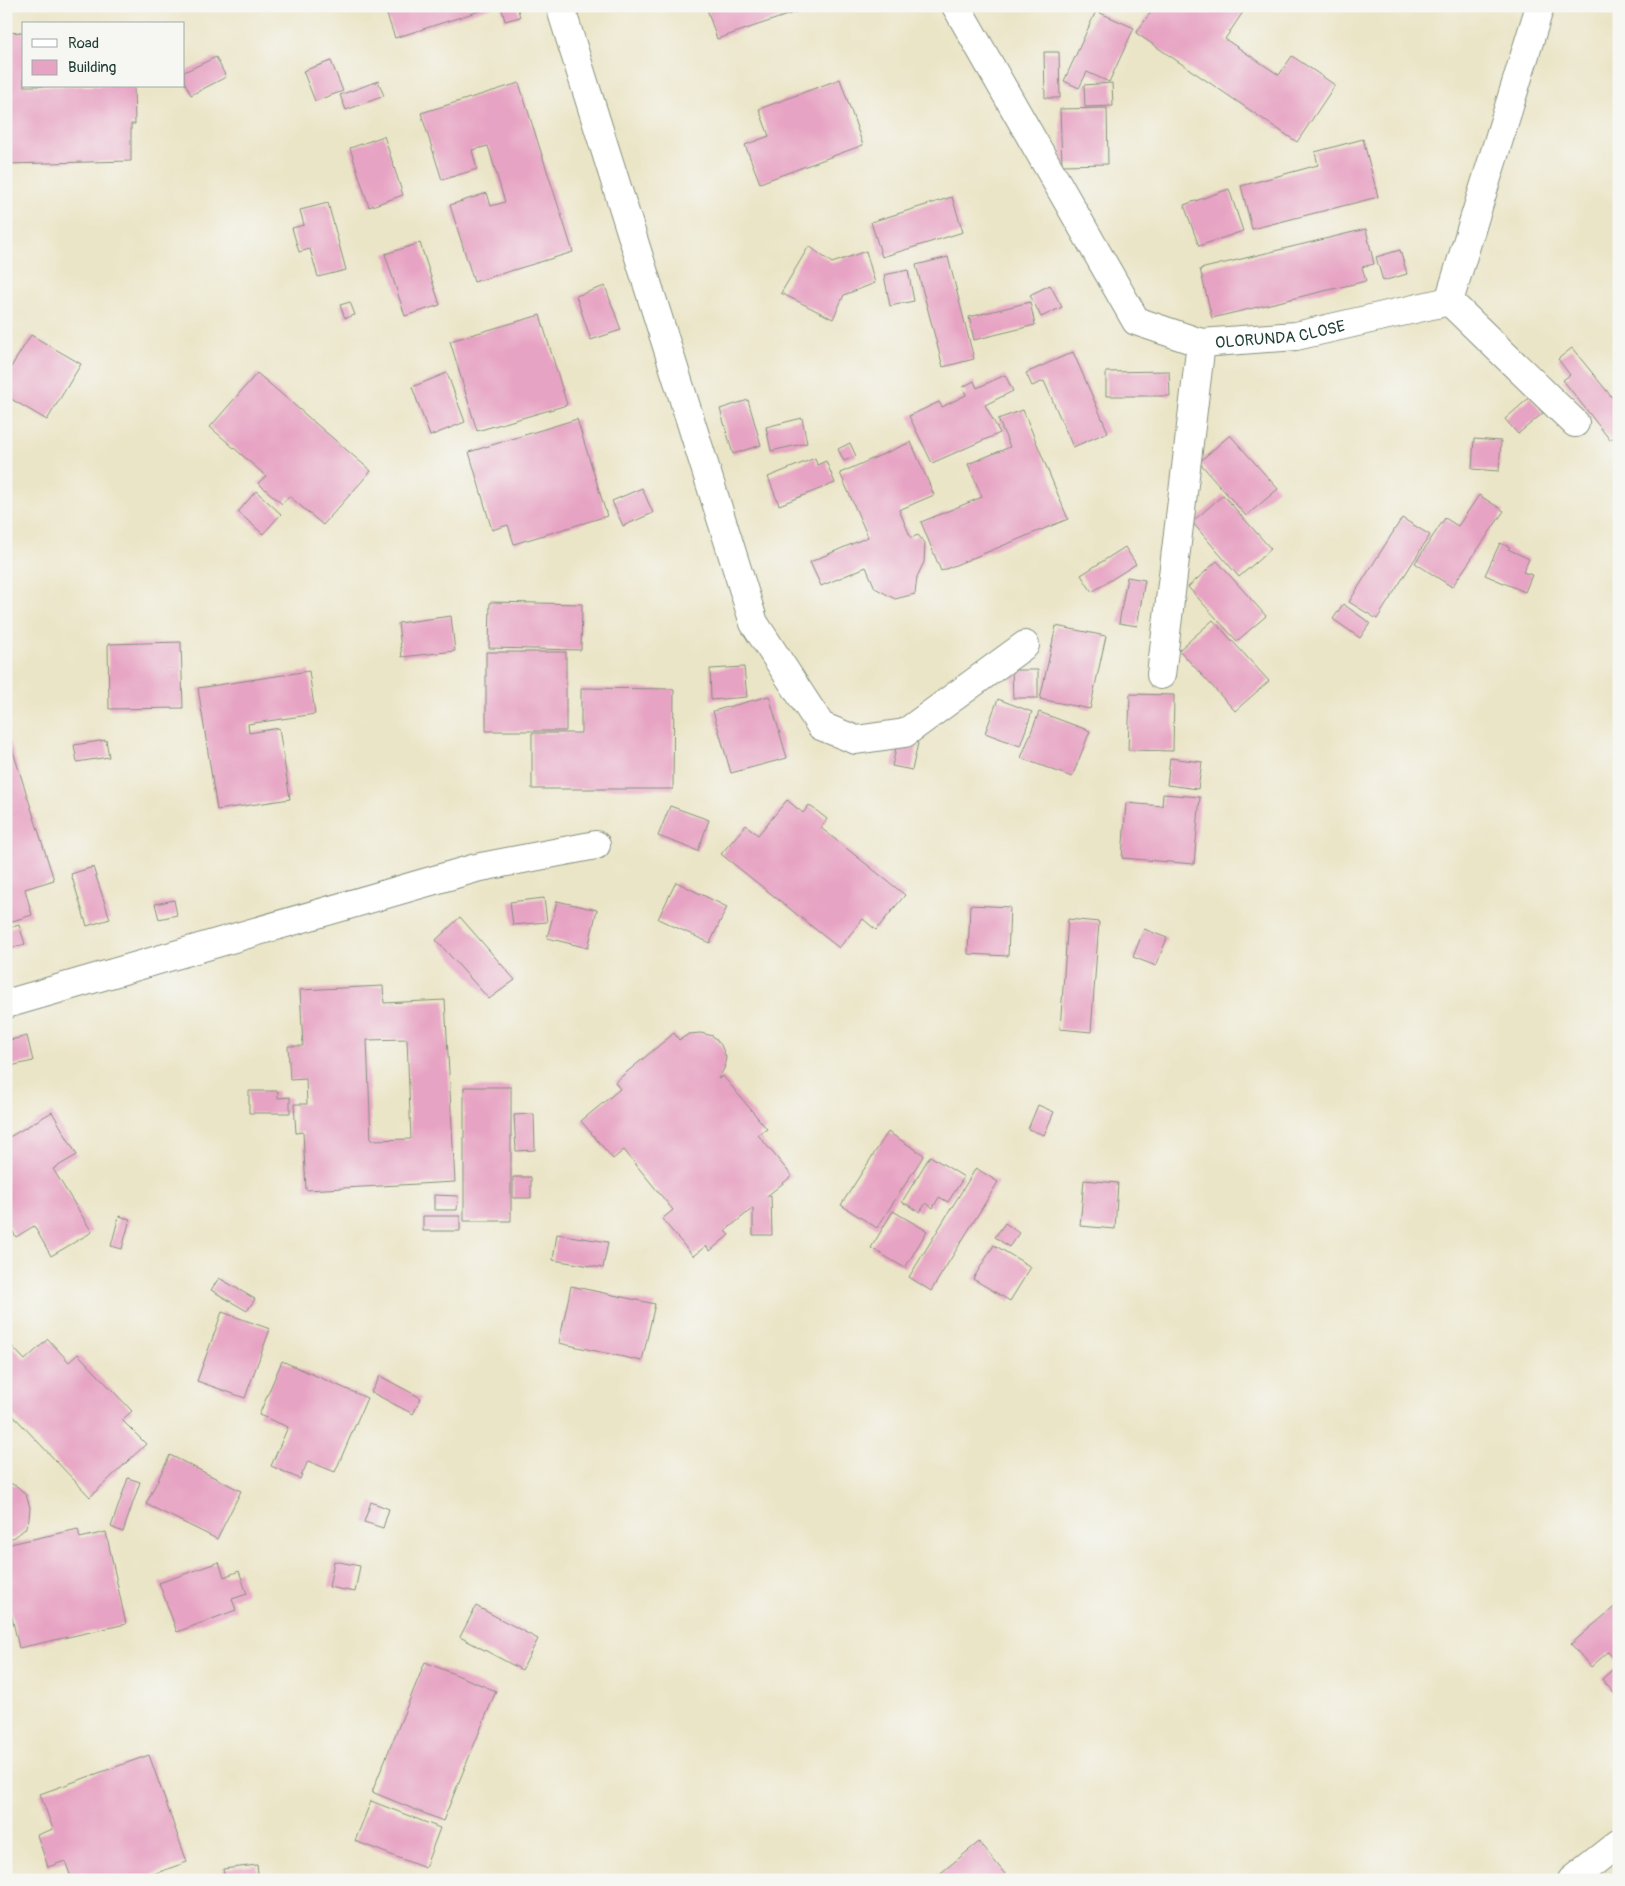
<svg xmlns="http://www.w3.org/2000/svg" width="1625" height="1886" viewBox="0 0 1625 1886" font-family="Pangolin,sans-serif">
<style>
.building{fill:#e7a3c3;fill-rule:evenodd}
.lines{fill:none;stroke-linecap:round;stroke-linejoin:round}
.minor-casing{stroke:#85917e;stroke-width:30}
.minor{stroke:#fff;stroke-width:28}
.labels{text-anchor:middle;stroke-width:5;stroke-linejoin:round;paint-order:stroke}
.street-label{font-size:16px;fill:#1f3d34;stroke:#f6f6f2}
</style>
<rect width="100%" height="100%" fill="#f6f6f2"/>
<filter id="ink" filterUnits="userSpaceOnUse"><feTurbulence type="fractalNoise" baseFrequency=".02" numOctaves="2"/><feDisplacementMap in="SourceGraphic" scale="10" xChannelSelector="R" yChannelSelector="G"/><feConvolveMatrix kernelMatrix="1 2 1 2 8 2 1 2 1" color-interpolation-filters="sRGB"/></filter>
<filter id="wash" filterUnits="userSpaceOnUse"><feTurbulence type="fractalNoise" baseFrequency=".0096" numOctaves="4" result="noise"/><feDisplacementMap in="SourceGraphic" scale="20" xChannelSelector="R" yChannelSelector="G"/><feGaussianBlur stdDeviation="1.12" result="paint"/><feColorMatrix in="noise" values="0 0 0 0 0 0 0 0 0 0 0 0 0 0 0 0 0 1.4 0 .05"/><feComposite in="paint" operator="in"/></filter>
<g filter="url(#wash)">
<rect width="100%" height="100%" fill="#ebe5c7"/>
<g id="blocks">
<!-- building -->
<path class="building" d="M384,6H492V7L395,38Z
M501,6H517L520,17L505,21Z
M706,6H804L805,9L717,39Z
M1155,6H1240L1245,9L1225,39L1279,75L1292,56L1335,85L1297,142L1136,33Z
M1096,11L1134,28L1109,82L1087,72L1079,88L1064,81Z
M24,32V86H134L135,124H131V161L6,164V33Z
M1044,52H1059L1060,98H1045Z
M216,57L226,77L191,95L184,81V72Z
M331,61L343,91L315,101L303,71Z
M840,79L863,145L760,183L745,145L769,136L759,109Z
M378,81L384,96L346,110L340,95Z
M519,83L573,252L474,282L450,205L487,193L491,206L505,202L488,146L472,150L477,169L442,180L421,113Z
M1112,83L1113,106L1085,107L1084,85Z
M1107,108L1108,164L1062,165L1060,109Z
M384,136L403,195L369,207L350,148Z
M1363,139L1378,197L1252,229L1241,186L1318,165L1315,152Z
M1229,189L1243,231L1199,246L1184,205Z
M952,197L963,232L882,257L871,222Z
M328,203L346,270L318,277L310,249L299,252L292,228L304,225L300,210Z
M1366,229L1374,264L1362,267L1366,281L1212,318L1200,269Z
M420,243L440,305L405,316L385,254Z
M809,246L832,263L866,251L875,283L844,295L833,319L781,293Z
M1400,250L1407,274L1383,281L1376,257Z
M948,257L974,359L943,367L916,265Z
M908,270L914,301L890,306L884,275Z
M1050,285L1062,307L1041,317L1030,295Z
M605,286L621,330L591,340L576,296Z
M350,302L355,315L345,318L340,305Z
M1030,302L1035,325L974,340L969,317Z
M540,315L567,405L477,431L450,341Z
M31,335L81,364L47,420L6,396V375Z
M1572,348L1619,406V434L1610,440L1563,380L1570,375L1558,359Z
M1073,352L1108,432L1073,447L1044,381L1032,386L1026,373Z
M1169,371L1170,396H1106V372Z
M257,373L371,471L323,525L289,496L282,504L258,483L266,476L210,427Z
M447,373L465,422L430,436L412,387Z
M1005,375L1013,391L985,405L1000,433L932,463L909,416L939,402L942,407L966,395L963,387L974,381L977,388Z
M1530,397L1543,413L1518,434L1505,419Z
M748,400L761,445L733,454L720,409Z
M1023,410L1068,519L941,571L921,522L982,497L968,464L1010,447L998,419Z
M802,418L807,443L771,451L766,427Z
M577,419L607,516L514,544L508,525L492,530L469,452Z
M1230,435L1278,489L1246,516L1199,462Z
M1474,439L1501,441L1499,471L1472,469Z
M911,442L934,495L899,510L911,538L918,535L925,543L924,562L917,577L915,594L895,599L875,588L866,567L821,586L810,562L868,537L840,473Z
M850,443L856,456L844,461L838,449Z
M815,458L817,465L826,461L835,483L779,505L768,477Z
M642,488L653,513L623,526L612,501Z
M256,491L281,514L263,534L238,512Z
M1223,495L1271,549L1239,577L1192,522Z
M1479,495L1504,511L1452,587L1415,563L1445,518L1458,526Z
M1402,518L1430,535L1377,619L1349,602Z
M1500,543L1510,547L1508,549L1529,559L1523,572L1532,575L1525,592L1485,575Z
M1125,547L1136,564L1092,592L1081,575Z
M1217,561L1266,616L1237,641L1188,587Z
M1127,577L1145,580L1137,626L1119,623Z
M490,602L582,604L581,650L489,648Z
M1343,604L1370,623L1360,638L1333,619Z
M451,616L455,651L402,657L398,623Z
M1213,620L1269,681L1235,711L1179,650Z
M1056,626L1106,636L1090,709L1040,699Z
M181,642L183,708L109,709L108,644Z
M486,652H566V731H486Z
M744,667L747,697L711,700L710,669Z
M1012,670H1038V698H1013Z
M309,671L315,714L248,724L249,733L279,728L290,799L217,810L198,688Z
M581,688L674,689L673,789H532V733H581Z
M1130,694L1174,695L1173,751L1128,750Z
M769,696L787,758L731,773L713,711Z
M998,699L1032,712L1020,746L985,733Z
M1039,712L1090,731L1072,777L1021,758Z
M898,739L918,743L912,770L892,766Z
M106,740L109,757L77,762L74,745Z
M10,742L54,880L25,889L32,915L6,923V743Z
M1170,758L1202,762L1198,789L1167,785Z
M1163,794L1200,797L1194,864L1122,858L1126,803L1162,806Z
M787,800L803,813L809,805L827,819L821,828L905,895L876,930L863,919L839,948L721,854L746,825L758,835Z
M670,806L709,820L698,851L658,836Z
M93,867L110,919L87,926L71,874Z
M676,882L727,907L710,943L658,919Z
M544,898L547,922L513,925L510,902Z
M174,900L177,915L159,919L155,904Z
M557,901L597,910L588,948L547,938Z
M970,905L1010,907L1008,956L968,954Z
M460,917L515,980L489,999L436,940Z
M1068,919L1099,922L1091,1032L1060,1029Z
M19,925L25,944L6,950V929Z
M1144,929L1167,938L1156,966L1133,957Z
M383,986L384,1003L445,1000L455,1182L306,1190L303,1132L296,1133L294,1104H307L306,1079L290,1080L288,1046H303L300,990ZM407,1039L411,1139L371,1140L367,1040Z
M674,1033L679,1040L689,1034L701,1033L713,1036L721,1045L726,1057L724,1069L718,1079L723,1076L767,1129L758,1135L792,1176L767,1196H771L772,1235H753V1208L725,1231L729,1235L710,1251L706,1246L693,1256L662,1219L673,1210L624,1150L613,1159L581,1121L620,1089L615,1082Z
M27,1036L33,1061L6,1067V1041Z
M464,1087H511V1221H464Z
M249,1091H278V1098L290,1097V1113H249Z
M1038,1105L1054,1112L1044,1135L1028,1129Z
M52,1112L77,1155L53,1169L92,1232L51,1256L34,1226L16,1237L6,1220V1139Z
M534,1114L535,1150L516,1151L514,1115Z
M888,1132L924,1155L877,1228L841,1205Z
M930,1156L964,1177L948,1202L939,1197L933,1208L926,1203L920,1212L902,1202Z
M976,1168L998,1182L931,1291L909,1277Z
M513,1177H531V1198H513Z
M1084,1180L1118,1183L1115,1229L1080,1226Z
M434,1195L458,1196L457,1210H434Z
M893,1211L927,1231L905,1268L871,1248Z
M119,1216L130,1219L122,1249L111,1246Z
M423,1216H460V1231H423Z
M1005,1223L1019,1233L1009,1247L995,1237Z
M557,1234L608,1242L603,1268L553,1260Z
M994,1245L1031,1267L1010,1301L973,1279Z
M219,1278L255,1299L247,1311L211,1290Z
M571,1286L655,1304L642,1361L559,1343Z
M222,1312L270,1329L245,1398L197,1381Z
M48,1339L69,1362L78,1354L132,1411L122,1420L146,1444L90,1497L6,1408V1400L9,1397L6,1394V1344L8,1342L25,1360Z
M282,1361L367,1398L335,1472L308,1461L300,1479L271,1466L288,1427L259,1415Z
M380,1376L421,1398L413,1414L371,1392Z
M170,1455L241,1491L217,1539L146,1504Z
M128,1478L140,1482L123,1532L111,1527Z
M6,1481L18,1487L26,1495L30,1507L29,1519L25,1529L15,1537L6,1540Z
M371,1502L389,1509L383,1528L364,1522Z
M78,1529L80,1538L106,1532L126,1624L19,1648L6,1591V1545Z
M334,1561L360,1566L355,1592L329,1587Z
M219,1562L224,1577L239,1571L247,1594L232,1599L236,1610L177,1632L159,1583Z
M1619,1603V1664L1608,1652L1591,1667L1571,1644Z
M476,1606L538,1639L522,1670L460,1637Z
M425,1662L496,1691L443,1821L372,1792Z
M1619,1664V1699L1602,1679Z
M149,1755L187,1862L137,1880H72L65,1861L48,1867L37,1835L53,1829L40,1794Z
M371,1801L440,1828L425,1868L355,1841Z
M979,1842L1010,1880H932Z
M257,1865L259,1880H225L223,1869Z"/>
</g>
</g>
<g filter="url(#ink)">
<use href="#blocks" fill-opacity="0" stroke="#85917e" stroke-width="1"/>
<g class="lines">
<!-- minor casing -->
<g class="minor-casing">
<g id="minor">
<path d="M560,6L754,623L821,726L856,740L905,733L1025,645"/>
<path id="s1" d="M956,6L1136,321L1201,343L1296,336L1449,301"/>
<path d="M1449,301L1540,6"/>
<path d="M1449,301L1575,423"/>
<path d="M1161,675L1201,343"/>
<path d="M6,1004L476,868L596,845"/>
<path d="M1572,1880L1619,1843"/>
</g>
</g>
<!-- minor -->
<use href="#minor" class="minor"/>
</g>
</g>
<g class="labels">
<!-- street labels -->
<g class="street-label">
<text dy="6" stroke="none"><textPath href="#s1" startOffset="511">OLORUNDA CLOSE</textPath></text>
</g>
</g>
<!-- margin -->
<rect width="1625" height="1886" fill="none" stroke="#f6f6f2" stroke-width="25"/>
<!-- legend -->
<rect x="22" y="22" width="162" height="65" fill="#f6f6f2" stroke="#a0aca6"/>
<rect x="32" y="39" width="25" height="8" fill="#ffffff" stroke="#a0aca6"/>
<text x="68" y="48" font-size="15" fill="#1f3d34">Road</text>
<rect x="32" y="60" width="25" height="15" fill="#e7a3c3" stroke="#a0aca6"/>
<text x="68" y="72" font-size="15" fill="#1f3d34">Building</text>
</svg>
